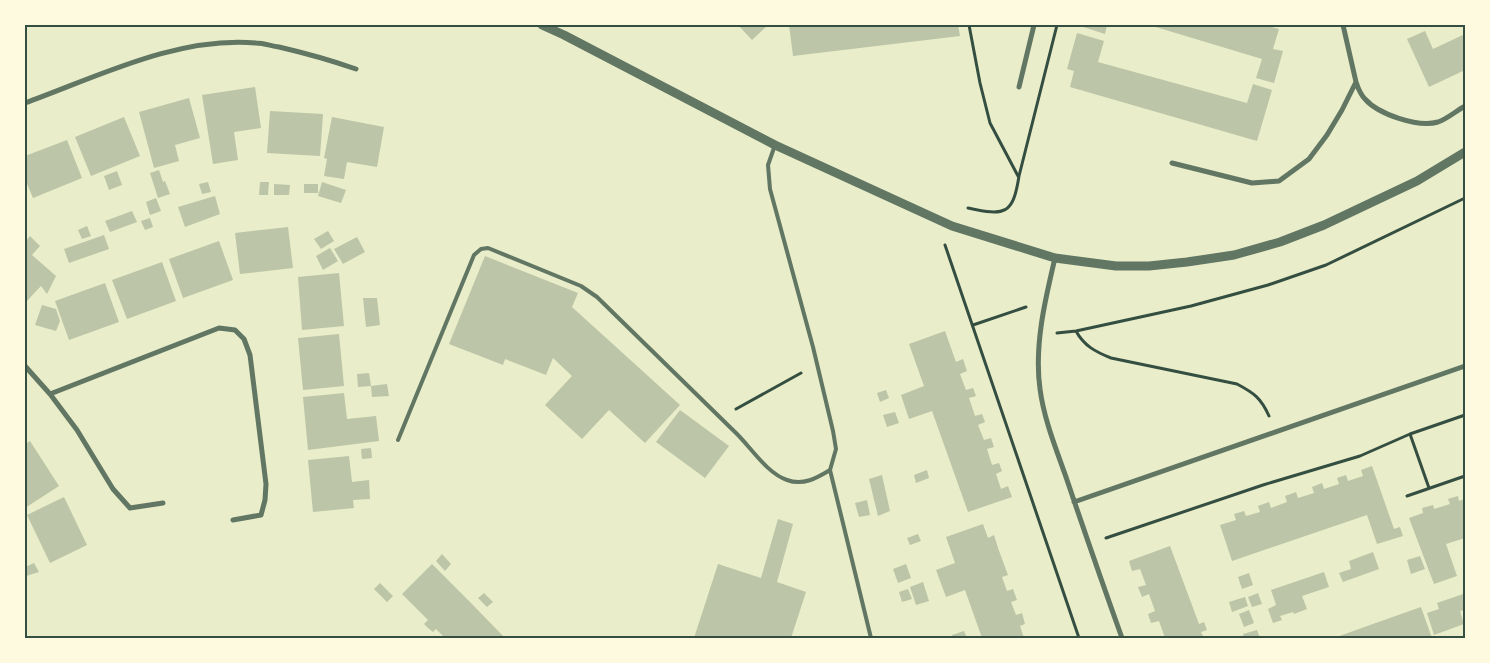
<svg xmlns="http://www.w3.org/2000/svg" width="1490" height="663" viewBox="0 0 1490 663" font-family="'Times New Roman',serif">
<style>
.building{fill:#bcc5a7}
.lines{fill:none;stroke-linecap:round;stroke-linejoin:round}
.path{stroke:#344e41;stroke-width:3}
.service{stroke:#617663;stroke-width:4}
.minor{stroke:#617663;stroke-width:5}
.tertiary{stroke:#617663;stroke-width:9}
.neatline{fill:none;stroke:#344e41;stroke-width:2}
</style>
<rect width="100%" height="100%" fill="#e9edc9"/>
<!-- building -->
<path class="building" d="M738,25H768L752,40Z
M789,25H958L960,36L793,56Z
M1077,25H1107L1105,34Z
M1149,25H1265L1279,29L1273,49L1283,51L1274,83L1256,78L1262,59Z
M1425,31L1433,49L1465,34V70L1429,87L1407,39Z
M1077,33L1104,41L1098,62L1247,103L1253,84L1272,90L1257,141L1070,87L1074,71L1067,69Z
M255,87L261,128L234,132L238,160L213,164L202,95Z
M189,98L200,138L175,145L179,161L154,168L139,112Z
M270,111L323,114L320,156L267,153Z
M124,117L140,156L91,176L75,137Z
M332,117L384,127L377,167L347,162L344,179L324,176L327,159L324,158Z
M67,140L82,178L33,198L25,179V156Z
M159,170L163,182L165,181L170,194L158,198L150,173Z
M117,171L122,185L109,190L104,176Z
M208,182L211,192L202,194L199,184Z
M260,182H269L268,195H259Z
M322,182L346,190L341,203L318,196Z
M274,184L290,185L289,195H274Z
M304,184H318V193H304Z
M215,196L220,214L185,227L178,207Z
M156,198L161,211L150,215L146,202Z
M132,211L137,222L110,232L105,221Z
M150,218L153,227L145,230L141,221Z
M87,226L91,236L82,239L78,230Z
M288,227L293,268L240,274L235,233Z
M328,231L334,241L321,249L314,239Z
M104,235L109,249L69,263L64,249Z
M30,236L40,246L32,255L56,276L47,294L41,286L25,303V242Z
M357,237L365,252L343,264L334,249Z
M219,241L233,280L183,298L169,259Z
M330,248L338,261L323,270L316,256Z
M485,256L578,293L572,307L680,405L645,443L609,410L582,439L545,405L572,376L553,358L546,375L505,359L503,365L449,344Z
M162,262L176,301L127,319L112,280Z
M339,273L344,326L302,330L298,277Z
M105,283L119,322L69,340L55,301Z
M363,298H377L380,325L366,327Z
M42,305L56,309L60,321L56,331L35,325Z
M945,331L956,362L963,359L967,371L960,374L966,390L973,388L976,396L969,398L975,416L982,414L985,422L978,425L984,440L991,438L994,447L987,449L992,465L999,463L1002,471L996,474L1001,489L1008,486L1012,497L968,512L932,411L909,419L901,395L924,386L909,344Z
M339,334L344,386L303,390L298,338Z
M369,373L371,386L358,387L357,374Z
M387,384L389,396L372,397L371,386Z
M886,390L889,398L880,402L877,393Z
M344,393L347,419L376,416L379,441L308,450L303,397Z
M680,410L729,446L705,478L656,442Z
M895,412L899,423L887,427L883,415Z
M30,441L59,486L25,508V444Z
M371,448L372,458L362,459L361,449Z
M349,456L352,482L369,480L370,499L353,500L354,508L313,512L308,460Z
M1372,466L1394,529L1400,527L1403,536L1377,544L1367,515L1232,561L1220,525L1236,520L1234,514L1244,511L1246,516L1260,512L1258,506L1269,502L1271,508L1287,502L1285,496L1296,492L1298,498L1314,493L1312,487L1322,483L1324,489L1339,484L1337,478L1346,475L1348,481L1363,476L1361,470Z
M927,470L929,478L916,483L914,475Z
M882,475L890,511L878,516L869,479Z
M1458,496L1459,501L1465,499V538L1446,544L1457,576L1434,584L1409,518L1423,513L1422,508L1433,505L1434,509L1450,504L1448,499Z
M64,497L87,545L50,563L27,515Z
M867,500L870,515L859,517L855,503Z
M778,519L793,524L777,582L806,592L791,638H694L718,564L761,578Z
M983,524L988,538L994,535L998,548L1008,575L1002,577L1007,591L1013,589L1017,600L1011,602L1016,615L1022,613L1025,624L1020,626L1024,638H982L965,590L946,597L936,570L955,563L946,537Z
M918,534L921,541L910,545L907,538Z
M1170,546L1199,624L1204,622L1207,630L1201,632L1204,638H1165L1159,621L1151,623L1148,614L1155,611L1149,594L1142,597L1138,587L1146,585L1140,569L1132,571L1129,561Z
M1373,552L1379,569L1343,582L1339,573L1351,569L1349,561Z
M442,554L451,564L445,571L436,561Z
M1420,556L1425,569L1411,574L1407,560Z
M34,563L39,572L26,576L25,567Z
M432,564L470,602L505,638H445L436,629L433,632L428,628L424,624L428,620L402,594Z
M906,564L911,578L898,583L893,569Z
M1324,572L1329,587L1302,596L1307,609L1294,614L1293,612L1280,616L1282,620L1273,623L1268,609L1276,605L1271,590Z
M1249,573L1253,585L1242,589L1238,577Z
M923,582L929,601L916,605L910,587Z
M380,583L393,596L387,602L374,589Z
M908,589L912,599L902,602L899,592Z
M484,593L493,602L487,607L478,598Z
M1258,593L1262,604L1252,607L1248,597Z
M1463,594L1465,610L1460,611L1464,624L1434,635L1427,613L1439,609L1437,603Z
M1245,597L1248,606L1232,612L1229,602Z
M1421,607L1432,638H1334L1370,625Z
M1249,610L1254,623L1244,627L1239,614Z
M1257,630L1260,638H1244L1243,634Z
M964,631L967,638H953L952,635Z"/>
<g class="lines">
<!-- path -->
<path class="path" d="M969,25L980,83L990,123L1018,176
M968,208C1005,216 1013,215 1019,176L1057,25
M945,245L1079,638
M973,325L1026,307
M1076,331C1084,346 1096,352 1111,358L1237,384C1254,393 1261,398 1269,416
M1057,333L1076,331L1191,306L1268,285L1326,265L1465,198
M736,409L801,373
M1410,434L1429,488
M1407,496L1465,476
M1106,538L1263,485L1360,456L1410,434L1465,415"/>
<!-- service -->
<path class="service" d="M398,440L474,255L481,249L488,248L581,286L597,297C644,343 690,388 737,434C752,449 767,473 787,480C803,486 817,478 830,470L836,449L833,431L813,347L770,189L768,165L775,145
M830,470L871,638"/>
<!-- minor -->
<path class="minor" d="M1356,82C1358,88 1360,94 1365,99C1378,114 1418,128 1438,122C1447,119 1456,111 1465,106
M1019,87L1034,25
M25,103C97,77 177,36 256,43C264,43 271,46 279,47C305,53 330,60 356,69
M1172,163L1252,183L1279,181L1309,159L1327,135L1342,110L1356,82L1343,25
M1055,258C1045,300 1034,346 1040,389C1044,420 1057,451 1067,480C1085,533 1103,585 1122,638
M25,366L50,394L77,430L113,489L130,508L163,503
M50,394L219,328L235,330L244,339L250,355L266,484L265,500L261,515L233,520
M1074,502L1465,366"/>
<!-- tertiary -->
<path class="tertiary" d="M542,25L564,35L775,145L952,226L1055,258L1116,266H1149L1187,262L1234,255L1280,242L1324,225L1417,181L1465,152"/>
</g>
<!-- border -->
<rect width="1490" height="663" fill="none" stroke="#fefae0" stroke-width="52"/>
<rect x="26" y="26" width="1438" height="611" class="neatline"/>
</svg>
